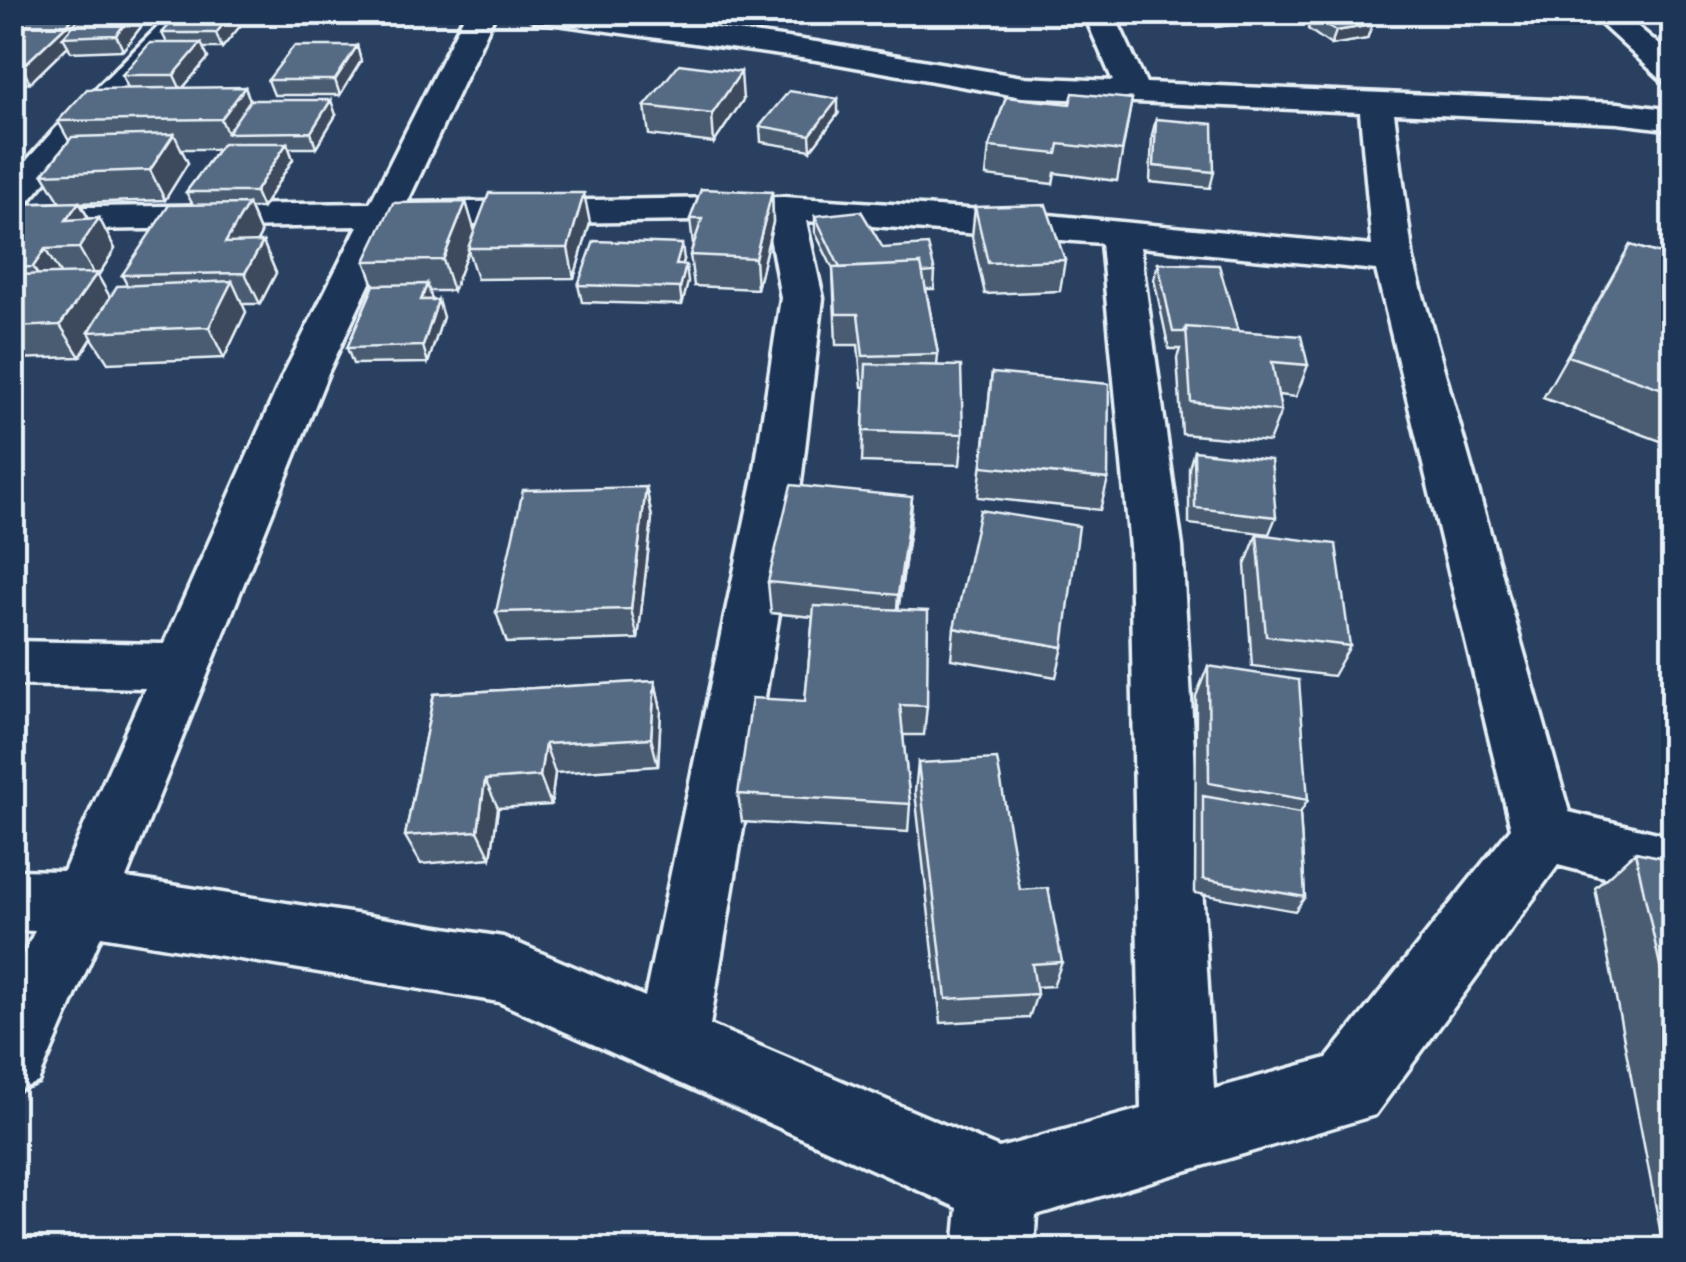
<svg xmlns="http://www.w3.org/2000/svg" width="1686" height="1262" viewBox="0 0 1686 1262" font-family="Dekko,sans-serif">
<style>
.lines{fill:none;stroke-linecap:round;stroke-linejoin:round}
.street-casing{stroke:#e8f1f8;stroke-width:7}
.street{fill:#1d3557;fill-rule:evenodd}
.wall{fill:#495b71;stroke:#e8f1f8;stroke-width:2.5;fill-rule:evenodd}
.shaded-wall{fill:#3c4a5c;stroke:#e8f1f8;stroke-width:2.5}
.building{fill:#556a83;stroke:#e8f1f8;stroke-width:2.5}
</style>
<rect width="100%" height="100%" fill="#294061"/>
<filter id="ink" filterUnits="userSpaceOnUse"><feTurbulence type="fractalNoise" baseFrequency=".01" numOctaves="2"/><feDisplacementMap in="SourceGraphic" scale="20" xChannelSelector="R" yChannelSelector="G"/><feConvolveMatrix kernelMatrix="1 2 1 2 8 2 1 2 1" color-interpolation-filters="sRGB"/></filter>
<g filter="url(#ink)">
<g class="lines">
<!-- street casing -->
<g class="street-casing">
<path id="street" d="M173,12H204L77,145L23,208L370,203L466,12H496L407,203L784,197L1028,213L1372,246L1360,112L1022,97L816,60L535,21L521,12H603L816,42L1022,77L1113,81L1083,12H1113L1146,83L1618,103L1674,110V130L1618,123L1394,113L1413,260L1569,812L1674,837V895L1558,865L1375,1115L1036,1215L1034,1250H954L958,1208L499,1002L101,936L38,1082L12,1092V977L35,931L12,930V870L64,871L145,688L12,685V641L164,644L284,373L358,226L12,231V177L53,131ZM767,220L781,298L753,482L645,997L503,937L126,878L328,373L397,225ZM806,221L1101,243L1130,547L1141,1109L999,1148L710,1025L801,482L823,298ZM1140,247L1376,270L1511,828L1327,1058L1214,1089L1182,547Z
M1588,12H1620L1674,57V83L1663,81Z"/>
</g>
<!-- street -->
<use href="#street" class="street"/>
</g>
<!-- wall -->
<path class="wall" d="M85,12H144L147,19L123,50L71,52L68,46L30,83H12V23L77,15L79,19Z
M264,12H312L307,20L267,22Z
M1197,12H1292L1291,16L1216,27Z
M1544,12H1593L1592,16L1549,17Z
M250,14L222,48H203L208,58L183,88L336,115L316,148H289L293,159L262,208H250L261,234L257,242H263L276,273L260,304H242L246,312L224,358L108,363L92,338L80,357L12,359V204L60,202L43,174L69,141L58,121L128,88L122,75L167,43L162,33ZM181,149H218L186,192L193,205L122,275L127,285L110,297L98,276L115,249L99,218L89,219L80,203L165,200L188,163Z
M1312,14L1372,25L1367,39L1331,45L1308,29Z
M357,46L361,61L340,95H274L268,80Z
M1132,99L1117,181L1055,173L1053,184L986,176L989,147L1070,104Z
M743,100L714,143L649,135L645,106Z
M838,114L811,150L761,142L760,126Z
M1156,119L1214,172L1210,188L1150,182L1152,135Z
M772,192L773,222L757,289L694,286L690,255L693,245L690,219Z
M466,202L474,231L590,223L574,278L477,279L468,250L453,291H429L432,300L443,317L428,363L353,364L347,348L374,285L365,261Z
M975,207L1065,260L1060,291L985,294L972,237Z
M815,216L935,272L934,289H926L938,354L937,366L963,434L960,465L862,462L865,387H862L858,345H836L833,269L815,232Z
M1630,245L1674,258V446L1543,398Z
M684,260L682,265L688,282L682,305L582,302L578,285Z
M1158,263L1238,331L1308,365L1296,397L1278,395L1281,411L1269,442L1182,434L1177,358L1180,349H1169L1154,279Z
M992,373L1108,479L1100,510L978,497Z
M1194,451L1276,517L1269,534L1189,524V468Z
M646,487L652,518L638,639L507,643L496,612Z
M912,497L910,528L898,610L927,706L924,735H903L910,804L908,832L742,822L738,794L805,701L813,617L771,613L768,582Z
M1257,534L1350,646L1333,676L1252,666L1245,565Z
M954,628L1063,647L1056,677L951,659Z
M1208,666L1308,800L1300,813L1305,897L1295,911L1195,893L1196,696Z
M655,681L661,710L658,766L555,773L551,805L498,808L491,858L421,864L405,836L434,694Z
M918,763L1062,962L1053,986L1036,987L1037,994L1029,1018L941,1023L915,792Z
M1635,852L1674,860V1250H1664L1595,888Z"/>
<!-- shaded-wall -->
<path class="shaded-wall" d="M134,12H144L147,19L123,50L116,35Z
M233,12H249L250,14L222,48L216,33Z
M1292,12L1291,16L1216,27L1219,13Z
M77,15L84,30L63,37L68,46L30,83L22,67Z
M1372,25L1367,39L1331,45L1336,31Z
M201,43L208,58L181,90L174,75Z
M357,46L361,61L340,95L335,80Z
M741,72L743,100L714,143L712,114Z
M245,87L256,116L227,133L221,119Z
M838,99V114L811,150L810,135Z
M331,100L336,115L316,148L311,132Z
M174,134L188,163L165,200L150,170Z
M287,143L293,159L262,208L255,192Z
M772,192L773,222L757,289L755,258Z
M584,193L590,223L574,278L568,248Z
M79,202L93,226L99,218L115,249L98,276L114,304L89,332L92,338L80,357L60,325L95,276L79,248L66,220Z
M466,202L475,232L453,291L443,260Z
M248,204L261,234L239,273L225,243Z
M263,242L276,273L260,304L245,273Z
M682,244L684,260L678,281L676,265Z
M45,249L64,280L52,298L33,267Z
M686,265L688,282L682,305L680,288Z
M232,281L246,312L224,358L209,327Z
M427,284L432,300H421Z
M438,300L443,317L428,363L423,346Z
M646,487L652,518L638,639L631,609Z
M912,497L910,528L896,625L898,595Z
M655,681L661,710L658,766L651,738Z
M545,744L555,773L551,805L540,776Z
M485,780L498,808L491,858L478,831Z"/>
<!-- building -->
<path class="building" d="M85,12H134L116,35L63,37Z
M181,12H233L216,33H162Z
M1325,12H1354L1372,25L1336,31L1312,14Z
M21,15H77L22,67H12V23Z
M150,43H201L174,75H122Z
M294,46H357L335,80H268Z
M679,64L741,72L712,114L645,106Z
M245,87L221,119L58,121L87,89Z
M789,91L838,99L810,135L760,126Z
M1073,93L1132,99L1122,151L1059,144L1057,154L989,147L1006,97L1070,104Z
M250,100H331L311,132L227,133Z
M1156,119L1213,124L1214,172L1154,166Z
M174,134L150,170L43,174L72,137Z
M223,143H287L255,192H186Z
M701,189L772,192L755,258L690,255L702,219H690Z
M489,193H584L568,248H468Z
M79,202L66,220L99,218L79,248L45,249L33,267L12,268V204Z
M466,202L443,260L365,261L393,203Z
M248,204L225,243L263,242L245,273L122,275L169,205Z
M1046,205L1065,260L988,263L975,207Z
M861,211L883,248L928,245L935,272L923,273L921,264L840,268L815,216Z
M594,241L682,244L676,265H686L680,288L578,285Z
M1630,245L1674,258V393L1568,356Z
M1158,263L1219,265L1238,331L1186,327L1184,332H1173Z
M921,264L938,354L863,356L858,314H836L833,268Z
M97,273L60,325L12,327V275Z
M232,281L209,327L89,332L117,286Z
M427,284L421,300H438L423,346L347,348L374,285Z
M1186,327L1301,336L1308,365L1272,362L1281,411L1191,402Z
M866,364L961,366L963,434L863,431Z
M992,373L1109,384L1108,479L982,466Z
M1194,451L1271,460L1276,517L1195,508Z
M791,485L912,497L898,595L768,582Z
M646,487L631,609L496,612L523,490Z
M980,510L1079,526L1063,647L954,628Z
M1257,534L1336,544L1350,646L1266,636Z
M814,606L928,611L927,706L900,705L910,804L738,794L752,698L805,701Z
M1208,666L1299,680L1308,800L1209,783Z
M655,681L651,738L545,744L540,776L485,780L478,831L405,836L434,694Z
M997,759L1020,890L1048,888L1062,962L1032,964L1037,994L946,999L918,763Z
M1203,796L1300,813L1305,897L1203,879Z
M1635,852L1674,860V1029Z"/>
</g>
<!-- margin -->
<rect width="1686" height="1262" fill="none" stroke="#1d3557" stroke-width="50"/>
<rect x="25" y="25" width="1636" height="1212" fill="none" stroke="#e8f1f8" stroke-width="4" filter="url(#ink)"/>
</svg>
